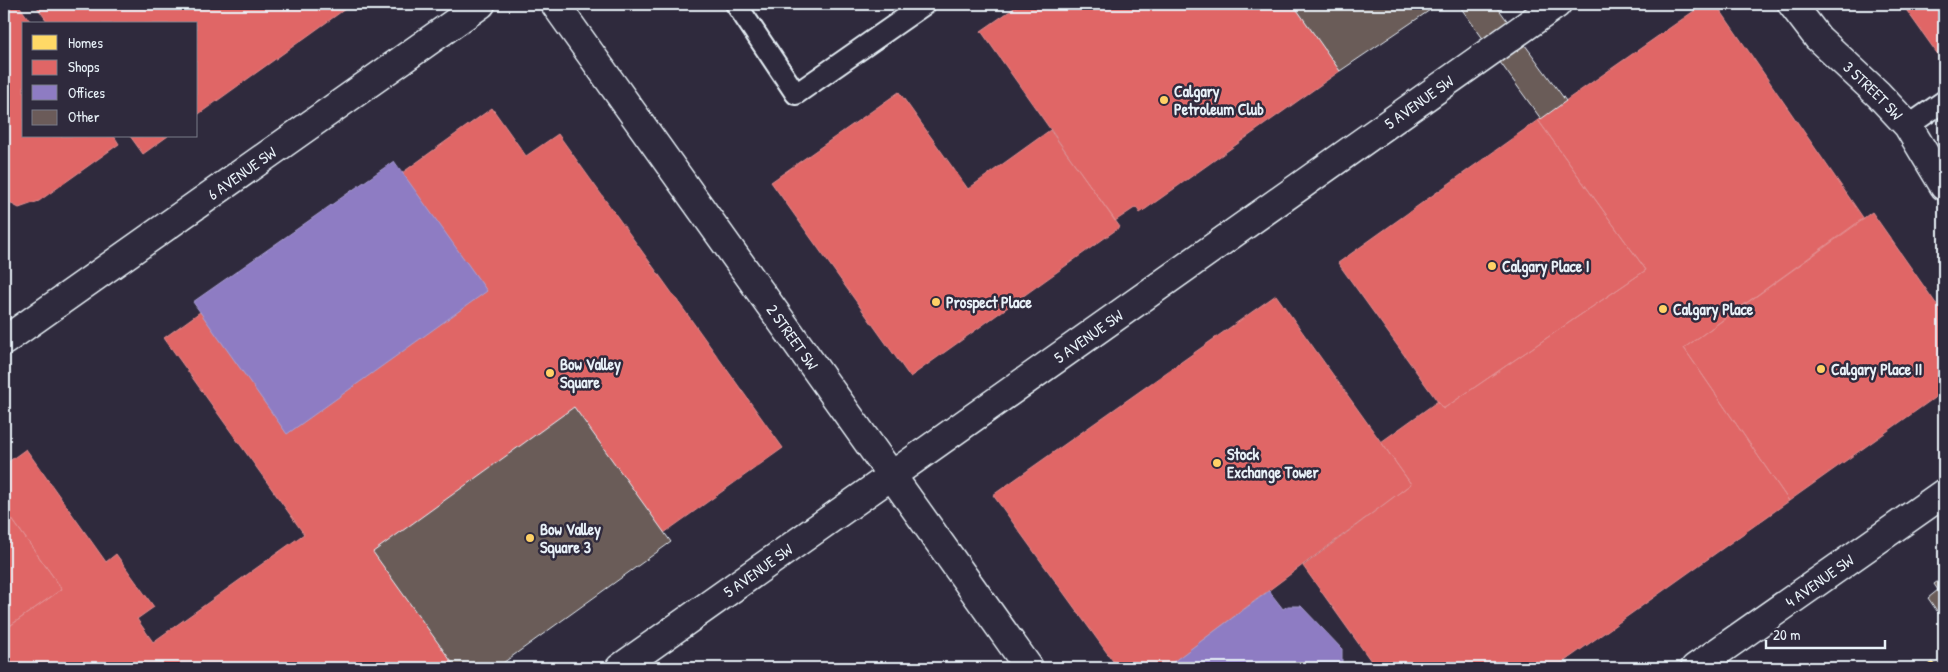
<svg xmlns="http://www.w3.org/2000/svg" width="1948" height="672" viewBox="0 0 1948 672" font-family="'Patrick Hand',sans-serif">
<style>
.homes{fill:#ffd966;stroke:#f8e092}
.shops{fill:#e06666;stroke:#e29092}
.offices{fill:#8e7cc3;stroke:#a99fd3}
.building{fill:#6b5b59;stroke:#e8f1f8}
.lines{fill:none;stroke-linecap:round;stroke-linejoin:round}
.service-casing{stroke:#e8f1f8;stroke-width:24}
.minor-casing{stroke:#e8f1f8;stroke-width:31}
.secondary-casing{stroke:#e8f1f8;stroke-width:31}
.service{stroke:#2f2a3d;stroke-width:20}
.minor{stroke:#2f2a3d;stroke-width:28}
.secondary{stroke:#2f2a3d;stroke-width:28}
.poi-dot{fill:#ffd166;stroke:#2f2a3d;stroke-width:2}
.labels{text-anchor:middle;stroke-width:5;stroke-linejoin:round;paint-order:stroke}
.poi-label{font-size:16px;font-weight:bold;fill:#e8f1f8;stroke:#2f2a3d;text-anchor:start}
.street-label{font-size:16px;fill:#e8f1f8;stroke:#2f2a3d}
</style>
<rect width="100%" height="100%" fill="#2f2a3d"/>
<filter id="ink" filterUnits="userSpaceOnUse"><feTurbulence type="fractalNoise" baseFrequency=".02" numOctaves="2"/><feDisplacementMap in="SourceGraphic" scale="10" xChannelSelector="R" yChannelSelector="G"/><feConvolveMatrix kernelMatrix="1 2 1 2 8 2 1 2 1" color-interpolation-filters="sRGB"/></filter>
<g filter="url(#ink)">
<!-- homes -->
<path class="homes" d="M1933,662L1938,668H1924Z"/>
<!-- shops -->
<path class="shops" d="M4,4H18L32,24H24V136H114L119,144L39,201L19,208L4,200Z
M35,4H352L196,116V24H49Z
M1020,4H1293L1340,71L1140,213L1136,207L1115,221L981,31Z
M1704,4H1716L1864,219L1684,348L1789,501L1555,668H1376L1303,566L1411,484L1381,442L1438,401L1443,409L1646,270L1538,120Z
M1902,4H1944V63Z
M899,92L968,189L1050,130L1120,227L910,377L771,182Z
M492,108L526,156L558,134L783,448L664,533L574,407L373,552L456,668H224L222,665L218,668H4V630L62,589L4,508V465L26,449L106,562L116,554L154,607L137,619L153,642L304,534L164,338L200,312L287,434L487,291L402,173Z
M1538,120L1646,270L1443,409L1338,263Z
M130,136H168L143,154Z
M1872,212L1944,315V391L1789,501L1684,348Z
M1276,295L1411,484L1165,668H1118L993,495Z
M4,508L62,589L4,630Z"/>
<!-- offices -->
<path class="offices" d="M394,161L487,291L287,434L193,302Z
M1269,591L1283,609L1288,606H1301L1342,649V664L1346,668H1165Z"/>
<!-- building -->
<path class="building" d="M1293,4H1439L1340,71Z
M1458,4H1495L1566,101L1541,119Z
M574,407L671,542L496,668H456L373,552Z
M1944,577V621L1928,598L1938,590L1934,584Z"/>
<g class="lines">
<!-- service casing -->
<g class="service-casing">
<path id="service" d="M736,4L796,94L925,4
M1908,126L1944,101"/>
</g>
<!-- minor casing -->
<g class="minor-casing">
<g id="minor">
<path id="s1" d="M555,4L1029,668"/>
<path id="s2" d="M1792,4L1818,38L1878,94L1908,126L1944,186"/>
</g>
</g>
<!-- secondary casing -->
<g class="secondary-casing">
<g id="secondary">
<path id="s3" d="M4,341L481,4"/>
<path id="s4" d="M620,668L1557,4"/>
<path id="s5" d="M1695,668L1944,493"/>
</g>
</g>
<!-- service -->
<use href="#service" class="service"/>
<!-- minor -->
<use href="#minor" class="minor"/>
<!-- secondary -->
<use href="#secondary" class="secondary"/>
</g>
</g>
<!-- markers -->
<g class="poi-dot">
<circle cx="1164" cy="100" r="5"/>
<circle cx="1492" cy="266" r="5"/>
<circle cx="936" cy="302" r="5"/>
<circle cx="1663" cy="309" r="5"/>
<circle cx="1821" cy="369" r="5"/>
<circle cx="550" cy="373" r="5"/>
<circle cx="1217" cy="463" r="5"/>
<circle cx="530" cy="538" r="5"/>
</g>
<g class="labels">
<!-- poi labels -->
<g class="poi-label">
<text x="1174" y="97">Calgary<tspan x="1174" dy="18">Petroleum Club</tspan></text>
<text x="1502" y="272">Calgary Place I</text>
<text x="946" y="308">Prospect Place</text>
<text x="1673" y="315">Calgary Place</text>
<text x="560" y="370">Bow Valley<tspan x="560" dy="18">Square</tspan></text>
<text x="1831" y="375">Calgary Place II</text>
<text x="1227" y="460">Stock<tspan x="1227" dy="18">Exchange Tower</tspan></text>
<text x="540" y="535">Bow Valley<tspan x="540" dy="18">Square 3</tspan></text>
</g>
<!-- street labels -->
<g class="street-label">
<text dy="6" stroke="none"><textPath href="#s2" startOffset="119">3 STREET SW</textPath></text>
<text dy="6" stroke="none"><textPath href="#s4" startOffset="979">5 AVENUE SW</textPath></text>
<text dy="6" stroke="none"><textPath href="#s3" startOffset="291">6 AVENUE SW</textPath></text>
<text dy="6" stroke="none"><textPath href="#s1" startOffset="409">2 STREET SW</textPath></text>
<text dy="6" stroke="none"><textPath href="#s4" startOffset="574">5 AVENUE SW</textPath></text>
<text dy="6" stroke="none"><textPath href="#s4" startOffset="169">5 AVENUE SW</textPath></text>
<text dy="6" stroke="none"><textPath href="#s5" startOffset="152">4 AVENUE SW</textPath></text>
</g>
</g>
<!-- margin -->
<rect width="1948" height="672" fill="none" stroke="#2f2a3d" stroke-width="20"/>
<rect x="10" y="10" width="1928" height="652" fill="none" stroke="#e8f1f8" stroke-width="2" filter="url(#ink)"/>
<!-- legend -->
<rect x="22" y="22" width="175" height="115" fill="#2f2a3d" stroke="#797a88"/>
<rect x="32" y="35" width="25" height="15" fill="#ffd966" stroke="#797a88"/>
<text x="68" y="48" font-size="15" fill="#e8f1f8">Homes</text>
<rect x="32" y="60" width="25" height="15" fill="#e06666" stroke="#797a88"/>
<text x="68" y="72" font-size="15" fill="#e8f1f8">Shops</text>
<rect x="32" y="85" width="25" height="15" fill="#8e7cc3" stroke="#797a88"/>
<text x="68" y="98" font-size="15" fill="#e8f1f8">Offices</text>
<rect x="32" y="110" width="25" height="15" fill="#6b5b59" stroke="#797a88"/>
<text x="68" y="122" font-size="15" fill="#e8f1f8">Other</text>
<!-- scale -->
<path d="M1766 640v8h119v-8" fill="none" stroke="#e8f1f8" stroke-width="2.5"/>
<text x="1773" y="640" font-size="15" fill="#e8f1f8" stroke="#2f2a3d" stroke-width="4" paint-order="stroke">20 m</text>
</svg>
